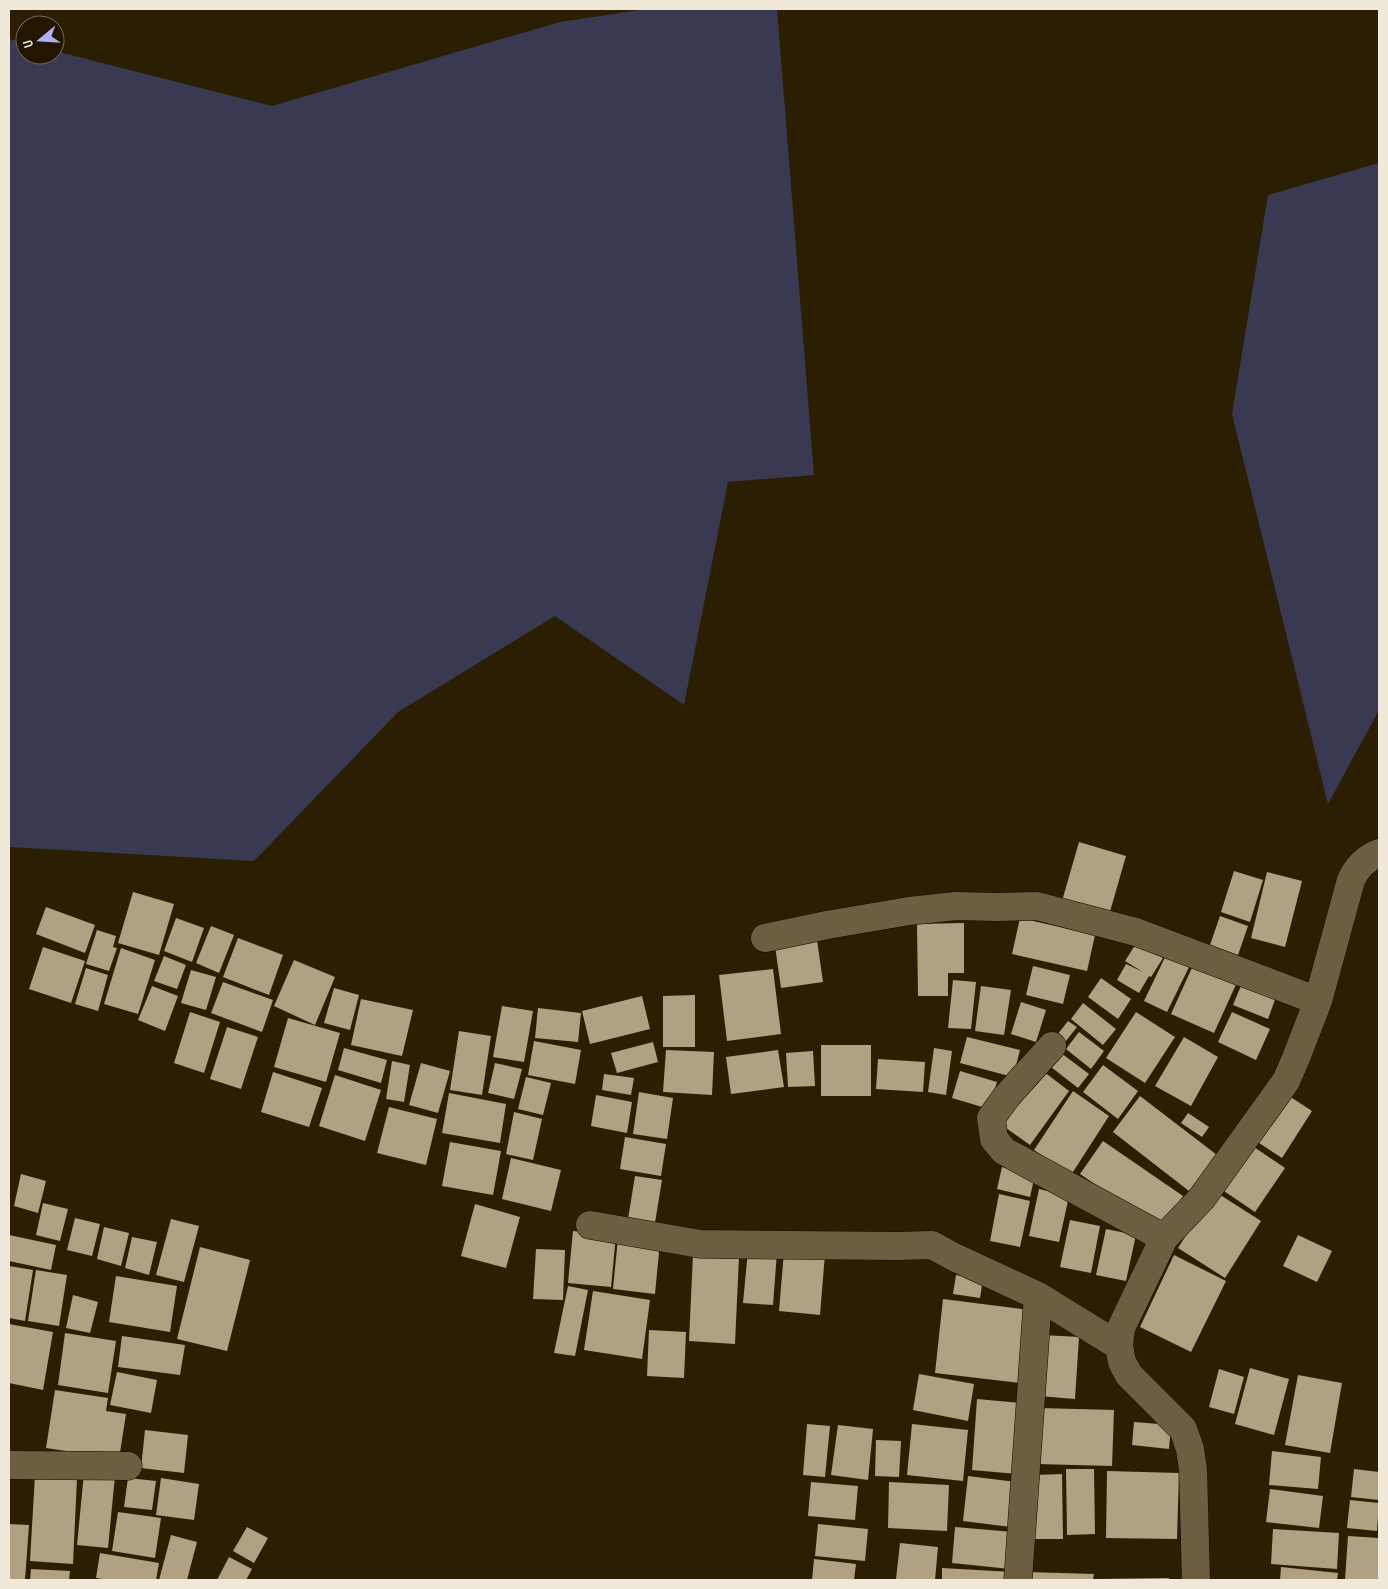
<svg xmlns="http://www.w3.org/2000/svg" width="1388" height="1589" viewBox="0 0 1388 1589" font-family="'Sofia Sans Condensed',sans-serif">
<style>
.green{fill:#393952}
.building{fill:#b0a182}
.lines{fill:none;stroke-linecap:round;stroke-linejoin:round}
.street-casing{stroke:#140800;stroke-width:29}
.street{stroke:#6d5e41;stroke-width:28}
</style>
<rect width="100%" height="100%" fill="#2b1f03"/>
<!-- green -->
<path class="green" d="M646,9H777L814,475L728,482L684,705L555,616L398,712L254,861L9,847V39L25,43V55H55V51L272,106L560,22Z
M1379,163V710L1328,804L1232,414L1268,195Z"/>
<!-- building -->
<path class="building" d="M1079,842L1126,856L1109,915L1062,901Z
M1234,871L1263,880L1250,922L1221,912Z
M1267,872L1302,881L1285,947L1251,938Z
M133,892L174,904L159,955L118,943Z
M46,907L95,925L85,953L36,934Z
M1220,916L1248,926L1238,955L1210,945Z
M176,918L204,928L192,962L164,951Z
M1020,918L1095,935L1087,971L1012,954Z
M964,923V973H948V996H918L917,924Z
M211,926L234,935L219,973L196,963Z
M97,930L116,936L113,947L117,948L109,971L86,964Z
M816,933L823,982L781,988L774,939Z
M238,938L283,955L269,995L223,977Z
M1137,942L1163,958L1151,977L1149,976L1139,993L1117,980L1126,964L1143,972L1125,961Z
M43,947L85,961L71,1003L29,989Z
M121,948L155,960L138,1014L104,1004Z
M1168,951L1191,963L1167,1012L1144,1001Z
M164,956L186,965L177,989L154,981Z
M294,960L335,977L315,1025L274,1006Z
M1195,961L1238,980L1214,1033L1171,1014Z
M1033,966L1070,975L1063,1004L1026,995Z
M86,968L108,975L98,1011L75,1004Z
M773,969L781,1034L727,1041L719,975Z
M191,970L216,977L206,1010L181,1003Z
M1101,978L1131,999L1118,1019L1088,997Z
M953,980L976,982L971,1029L948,1028Z
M1243,981L1277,994L1268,1019L1233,1005Z
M223,982L273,1000L262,1032L211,1013Z
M152,986L178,996L165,1031L138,1020Z
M981,986L1011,990L1004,1035L975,1031Z
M334,988L359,995L350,1030L324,1023Z
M695,995V1047H663V996Z
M642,996L650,1029L590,1044L582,1011Z
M361,999L413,1010L402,1056L351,1045Z
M1021,1002L1046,1010L1036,1042L1011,1034Z
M1083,1003L1116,1029L1103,1045L1071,1019Z
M502,1006L533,1011L524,1062L493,1057Z
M538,1008L581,1013L578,1042L535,1038Z
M190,1012L220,1022L204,1073L174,1063Z
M1136,1012L1175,1037L1145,1083L1106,1058Z
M1232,1012L1270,1029L1256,1060L1218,1042Z
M288,1018L340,1033L326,1082L274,1067Z
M1068,1021L1077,1027L1062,1046L1054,1039Z
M227,1027L258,1037L241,1089L210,1079Z
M459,1031L491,1036L482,1095L450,1090Z
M1079,1032L1104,1051L1091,1069L1066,1049Z
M967,1037L1020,1050L1013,1077L960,1063Z
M1184,1037L1218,1057L1191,1106L1155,1086Z
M534,1041L581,1050L575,1084L528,1075Z
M653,1042L658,1062L617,1073L611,1053Z
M821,1045H871V1096H821Z
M1053,1047L1089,1074L1078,1088L1042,1060Z
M344,1048L387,1060L381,1083L338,1070Z
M934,1048L952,1051L946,1095L928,1092Z
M666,1050L714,1052L712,1095L663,1092Z
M778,1050L784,1087L731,1094L726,1057Z
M813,1051L815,1086L788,1087L786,1053Z
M878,1059L925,1062L923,1092L876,1089Z
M392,1061L410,1065L404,1102L386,1099Z
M421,1063L450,1071L438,1113L409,1105Z
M495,1063L522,1069L514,1099L488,1093Z
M1103,1065L1138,1091L1118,1119L1083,1092Z
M1039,1068L1069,1091L1030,1145L999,1123Z
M960,1071L997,1082L989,1109L952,1098Z
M273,1072L322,1088L309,1127L261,1112Z
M604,1074L634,1078L631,1095L602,1090Z
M335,1075L381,1090L365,1141L319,1126Z
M526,1077L551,1083L543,1115L518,1109Z
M1073,1091L1109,1116L1071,1175L1034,1150Z
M639,1092L673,1098L667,1139L633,1134Z
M449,1093L506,1104L500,1143L442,1133Z
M1286,1094L1312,1111L1282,1158L1256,1141Z
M596,1095L632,1102L627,1133L591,1126Z
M1140,1096L1217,1155L1189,1191L1113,1132Z
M389,1107L437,1119L426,1165L377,1153Z
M514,1112L542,1119L533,1160L506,1154Z
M1188,1113L1209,1127L1202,1137L1181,1123Z
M625,1137L666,1144L661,1176L620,1169Z
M1103,1141L1183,1196L1161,1229L1080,1174Z
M450,1142L501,1151L493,1195L442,1186Z
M1251,1145L1285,1168L1255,1212L1221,1189Z
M511,1158L561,1170L551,1211L502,1199Z
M1002,1167L1035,1175L1030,1197L997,1189Z
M21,1174L46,1181L38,1213L14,1206Z
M635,1176L662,1180L654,1229L627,1225Z
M1039,1189L1069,1196L1059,1242L1029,1236Z
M1214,1191L1261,1221L1225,1278L1178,1248Z
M999,1194L1030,1201L1020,1247L990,1241Z
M43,1203L68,1209L60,1241L36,1235Z
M475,1204L520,1217L506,1268L461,1256Z
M75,1218L100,1224L92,1256L67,1250Z
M171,1219L199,1226L184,1282L156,1275Z
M1070,1220L1100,1226L1091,1273L1060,1267Z
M104,1227L129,1233L121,1266L97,1259Z
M1106,1229L1136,1235L1126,1281L1096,1275Z
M573,1231L616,1235L611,1287L568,1283Z
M9,1235L56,1245L51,1270L9,1261Z
M1298,1235L1332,1251L1317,1282L1283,1266Z
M132,1237L157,1242L149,1275L125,1268Z
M618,1238L660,1242L655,1294L613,1289Z
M200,1247L250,1260L227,1351L177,1339Z
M536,1249L565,1250L563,1300L533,1299Z
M748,1250L777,1252L773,1305L743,1303Z
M784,1251L825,1254L820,1315L779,1311Z
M693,1254L739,1257L735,1344L689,1341Z
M1174,1255L1226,1281L1191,1352L1140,1327Z
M9,1266L33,1270L25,1321L9,1318Z
M36,1270L67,1275L59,1326L28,1321Z
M956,1275L983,1279L980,1298L953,1294Z
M116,1276L177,1286L170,1332L109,1322Z
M568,1286L588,1290L575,1356L554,1353Z
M593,1291L650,1300L642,1359L584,1350Z
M73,1295L98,1302L90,1333L66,1328Z
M943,1299L1029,1310L1020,1383L935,1373Z
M9,1324L53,1332L43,1390L9,1383Z
M649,1330L686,1332L684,1378L647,1376Z
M65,1333L116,1341L108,1393L58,1385Z
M1043,1335L1079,1337L1075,1399L1039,1396Z
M122,1336L185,1345L180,1375L118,1367Z
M1250,1368L1289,1379L1274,1435L1235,1424Z
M1219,1369L1244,1377L1234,1414L1209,1407Z
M117,1372L157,1380L151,1413L110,1405Z
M919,1374L974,1384L968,1421L913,1410Z
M1298,1375L1342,1383L1330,1453L1285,1445Z
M55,1390L108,1398L106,1411L126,1414L119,1459L46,1448Z
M977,1399L1022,1403L1017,1474L972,1470Z
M1039,1408L1114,1410L1112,1466L1037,1464Z
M1134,1422L1171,1425L1169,1449L1132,1445Z
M807,1424L830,1426L825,1477L803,1475Z
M912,1424L968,1430L963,1481L907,1475Z
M838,1425L873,1429L868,1480L831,1475Z
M145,1430L188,1435L184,1473L141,1468Z
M876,1440L901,1441L899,1477L875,1476Z
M1272,1451L1321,1457L1318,1489L1269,1485Z
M1066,1469H1094L1095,1534L1067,1535Z
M1354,1469L1379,1472V1500L1351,1497Z
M1107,1471L1179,1473L1177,1539L1106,1538Z
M84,1473L115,1476L108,1548L77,1545Z
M1062,1474L1063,1539H1035V1475Z
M35,1475L77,1478L73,1564L30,1561Z
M968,1476L1016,1482L1011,1527L963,1521Z
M128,1478L156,1481L152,1510L124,1507Z
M161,1478L199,1484L194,1520L156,1515Z
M811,1482L858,1486L855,1520L808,1516Z
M889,1482L949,1485L947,1531L888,1528Z
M1270,1489L1323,1496L1319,1528L1266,1522Z
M1350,1500L1379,1503L1377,1531L1347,1528Z
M118,1512L161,1518L155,1558L112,1551Z
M9,1524L29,1525L25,1580L9,1579Z
M818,1524L868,1529L865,1561L815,1556Z
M247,1527L268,1538L254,1563L233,1551Z
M955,1527L1013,1532L1010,1569L952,1563Z
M1273,1529L1339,1533L1337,1569L1271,1564Z
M171,1535L197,1542L187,1580H159Z
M1348,1536L1379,1538V1580H1345Z
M900,1543L938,1547L935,1580L896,1579Z
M100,1553L159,1563L156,1580H110L96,1578Z
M229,1557L252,1569L246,1580H217Z
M814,1559L856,1564L854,1580H812Z
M1281,1567L1338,1573L1337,1580H1280Z
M942,1568L1012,1572L1011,1580H942Z
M31,1569L70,1571L69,1580H30Z
M1027,1572L1094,1574L1093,1580H1027Z
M1169,1578V1580H1098V1579Z"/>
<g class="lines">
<!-- street casing -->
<g class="street-casing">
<path id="street" d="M765,938L827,925L909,911L956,906L997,907L1037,906L1136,932L1318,1001
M1052,1046L1007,1096L991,1118L994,1139L1004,1151L1164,1238
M590,1225L700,1244L898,1246L932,1245L954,1257L1038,1296L1119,1346
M9,1465L128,1466
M1018,1580L1038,1296
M1196,1580L1193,1469L1190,1449L1183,1429L1129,1375L1122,1362L1119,1346L1121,1328L1164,1238L1202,1198L1286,1081L1296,1058L1318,1001L1351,880C1357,867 1366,858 1379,853"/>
</g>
<!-- street -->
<use href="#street" class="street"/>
</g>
<!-- border -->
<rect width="1388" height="1589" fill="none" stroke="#f0e8d8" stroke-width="20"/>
<!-- north arrow -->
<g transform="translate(40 40) rotate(252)"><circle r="24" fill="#221600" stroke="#746a56"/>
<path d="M0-4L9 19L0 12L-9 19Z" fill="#afaefa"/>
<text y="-8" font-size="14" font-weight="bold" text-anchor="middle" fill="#f0e8d8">U</text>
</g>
</svg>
